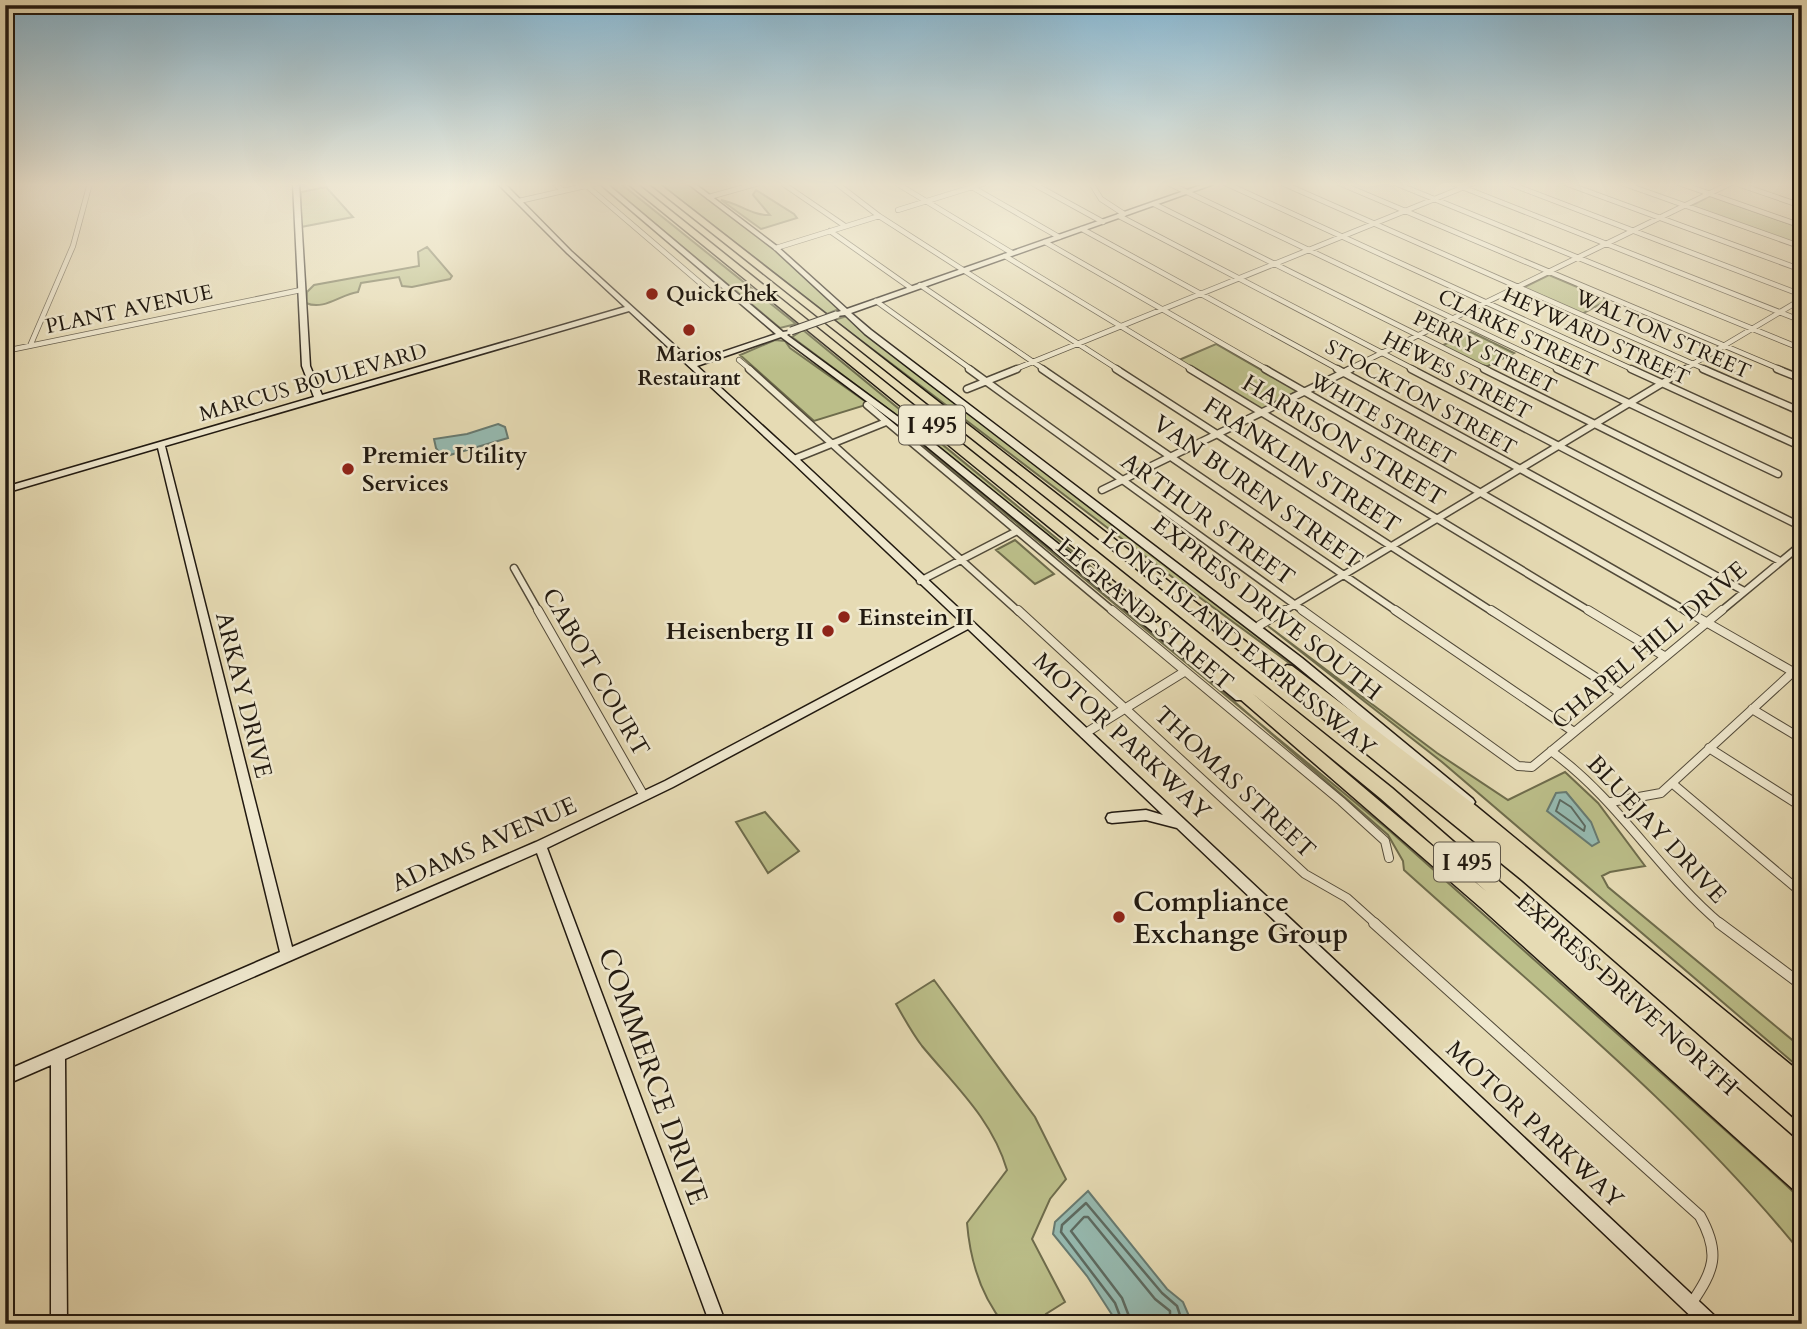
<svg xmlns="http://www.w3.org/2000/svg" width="1807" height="1329" viewBox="0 0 1807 1329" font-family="Cardo,serif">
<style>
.green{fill:#bbbe89;stroke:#6e6c4c;stroke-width:2}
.water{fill:#96bbb2;stroke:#677a71;stroke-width:2}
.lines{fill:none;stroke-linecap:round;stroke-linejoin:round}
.shore-far1{stroke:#5c6a61;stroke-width:2}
.shore{stroke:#5c6a61;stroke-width:2.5}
.street-far3-casing{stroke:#524a39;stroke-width:6}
.street-far2-casing{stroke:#524a39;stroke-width:9}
.street-far1-casing{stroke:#524a39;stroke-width:10}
.street-casing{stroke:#524a39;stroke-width:12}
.secondary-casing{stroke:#211910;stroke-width:3}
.highway-casing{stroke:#211910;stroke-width:3}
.street-far3{stroke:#efe8ce;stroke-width:4.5}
.street-far2{stroke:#efe8ce;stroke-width:6}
.street-far1{stroke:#efe8ce;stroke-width:8}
.street{stroke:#efe8ce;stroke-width:10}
.secondary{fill:#efe8ce;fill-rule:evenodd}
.highway{fill:#e6dbb4;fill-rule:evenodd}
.secondary-bridge-casing{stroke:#211910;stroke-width:9;stroke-linecap:butt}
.secondary-bridge{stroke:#efe8ce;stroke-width:7}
.poi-dot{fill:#8f2418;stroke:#efe8ce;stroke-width:2.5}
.labels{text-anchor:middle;stroke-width:5;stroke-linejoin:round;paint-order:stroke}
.far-poi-label{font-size:21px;font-weight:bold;fill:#211910;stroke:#efe8ce;text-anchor:start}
.far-street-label{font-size:21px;fill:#211910;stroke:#efe8ce}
.shield{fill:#efe8ce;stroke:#5f5749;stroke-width:2}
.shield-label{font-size:23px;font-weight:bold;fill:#211910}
.street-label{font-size:24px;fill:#211910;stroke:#efe8ce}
.poi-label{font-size:24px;font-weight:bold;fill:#211910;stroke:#efe8ce;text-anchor:start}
.near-poi-label{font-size:28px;font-weight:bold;fill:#211910;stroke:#efe8ce;text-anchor:start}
.near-street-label{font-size:28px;fill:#211910;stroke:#efe8ce}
</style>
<rect width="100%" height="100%" fill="#e6dbb4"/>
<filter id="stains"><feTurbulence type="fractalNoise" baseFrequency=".00286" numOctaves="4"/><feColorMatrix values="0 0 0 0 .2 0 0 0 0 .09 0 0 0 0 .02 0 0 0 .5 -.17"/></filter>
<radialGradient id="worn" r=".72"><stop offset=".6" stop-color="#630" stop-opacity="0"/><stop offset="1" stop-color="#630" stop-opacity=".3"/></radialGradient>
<!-- green -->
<path class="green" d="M606,183H620L796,324L780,328Z
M659,183H687L771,246L839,309L827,314Z
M326,187L353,217L301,227V192Z
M756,190L794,214L797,218L761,229L721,200C738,203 753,216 770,215L753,195Z
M1710,196L1802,228V241L1796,244L1689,207Z
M427,247L452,276L450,279L412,287L402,286L399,277L361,283L358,292C341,294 324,311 306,303L307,292L314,285L419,266L418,252Z
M1549,275L1608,300L1582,314L1523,288Z
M847,316L1289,657L1348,706L1184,586L834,320Z
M803,330L1089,565L1147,617L935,444L792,337Z
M1471,332L1514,353L1484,368L1441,346Z
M775,340L785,341L790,348L869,404L814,421L740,355Z
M1216,344L1298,391L1260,410L1179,360Z
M904,430L1390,831L1761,1162L1802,1200V1254C1687,1111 1540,993 1404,870L1403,861L1388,835L1237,704Z
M1015,540L1054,574L1035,584L996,550Z
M1268,626L1437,753L1508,800L1565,772L1598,803L1645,866L1610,872L1602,876L1608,887L1802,1048V1070L1442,762Z
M765,812L799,851L768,873L736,822Z
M934,980L1035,1117L1066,1179L1050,1199L1032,1239L1065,1302L1046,1314L1050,1324H1004C981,1296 970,1259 967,1223L1007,1170C992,1119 955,1086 922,1046C912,1033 904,1018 896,1004Z"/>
<!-- water -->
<path class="water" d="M498,424L505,427L508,438L443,457L436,448L434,439L467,434Z
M1566,792L1591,822L1599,842L1592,846L1547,811L1556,793Z
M1088,1191L1167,1289L1183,1302L1189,1316L1184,1324H1118L1087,1276L1053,1234L1055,1222Z"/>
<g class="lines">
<!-- shore-far1 -->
<path class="shore-far1" d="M1560,800L1571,807L1585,826L1584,831L1556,811Z"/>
<!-- shore -->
<path class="shore" d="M1123,1324L1115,1303L1061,1232L1062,1225L1086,1203L1162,1293L1177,1306L1180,1315L1178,1324
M1132,1324L1122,1298L1071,1231L1084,1217H1088L1155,1299L1170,1311V1324"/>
<!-- street-far3 casing -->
<g class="street-far3-casing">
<path id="street-far3" d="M554,183L563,191
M782,183L845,226
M836,183L879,216L1119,370
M896,183L1012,253
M965,183L1059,237
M1032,183L1103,222
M1091,183L1101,199L1124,214
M1168,183L1561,370
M1225,183L1634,370
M1282,183L1707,370
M1339,183L1782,370
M1395,183L1802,349
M1452,183L1802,321
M1508,183L1802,295
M1565,183L1802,270
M1622,183L1802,247
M1679,183L1802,226
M1735,183L1802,206
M1792,183L1802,187
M587,186L719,299
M709,197L759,183
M519,201L598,183
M1154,204L1488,370
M898,210L985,183
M1119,216L1415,370
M1082,229L1340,370
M830,231L911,288
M1045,242L1268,370
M776,248L879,216
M1005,256L1193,370
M920,285L1045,370
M876,301L972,370
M30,346L73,246L90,183
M5,351L301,290
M739,360L751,370
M1013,370L1474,183
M1347,370L1731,183
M1683,370L1802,299"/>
</g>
<!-- street-far2 casing -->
<g class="street-far2-casing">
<path id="street-far2" d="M749,369L1019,612
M969,369L1305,612
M1042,369L1398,612
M1116,369L1493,612
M1190,369L1591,612
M1265,369L1688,612
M1337,369L1744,591
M1411,369L1780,561
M1484,369L1802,527
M1557,369L1778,474
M1631,369L1802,447
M1703,369L1802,412
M1777,369L1802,379
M967,389L1017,369
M867,405L1114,612
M794,459L886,422
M1102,490L1351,369
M514,568L539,612
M920,581L1015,532
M1282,612L1686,369
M1720,612L1802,544"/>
</g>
<!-- street-far1 casing -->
<g class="street-far1-casing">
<path id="street-far1" d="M538,610L644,796
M1018,610L1305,874L1347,898L1376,924
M1112,610L1341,801L1385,841L1389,858
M1302,610L1518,766L1532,767L1722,610
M1395,610L1574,732
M1491,610L1620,693
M1588,610L1664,656
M1685,610L1802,677
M1260,625L1285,610
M1752,709L1802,739
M1084,734L1184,672
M1709,748L1802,807
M1551,751C1618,799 1658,871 1721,924
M1673,784L1802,893
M1611,802L1661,793L1793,672"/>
</g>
<!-- street casing -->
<g class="street-casing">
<path id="street" d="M1374,923L1700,1216C1721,1254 1714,1270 1691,1304
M1719,923L1802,985"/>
</g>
<!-- secondary casing -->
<g class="secondary-casing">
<path id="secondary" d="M293,183H299L310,366L322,395L625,307L567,253L497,183H504L571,251L693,362L776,334L599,183H606L783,332L789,331L790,333L787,335L931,441L1244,694L1245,697L1244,700H1236L925,445L781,337L697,366L797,457L1717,1318L1719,1324H1699L1177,828L1146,820L1112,823L1108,822L1106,818L1108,814L1112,813L1146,810L1163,815L968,629L673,787L547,848L726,1324H710L537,853L65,1059L67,1324H51V1065L5,1085V1071L280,952L158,448L5,493V487L314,397L302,366ZM629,311L791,461L962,623L665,781L536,842L292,947L165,446Z
M687,183H694L778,247L847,309L1207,183H1217L851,313L871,330L1302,658L1473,799L1475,802L1473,805L1469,807L1465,805L1294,664L865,334L845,315L837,316V312L841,311L774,249Z"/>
</g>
<!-- highway casing -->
<g class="highway-casing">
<path id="highway" d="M627,183H636L1392,788L1802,1145V1169L1799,1168L1802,1170V1194L1795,1191L1480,907L1157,627L1155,624L1162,619ZM1252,693L1380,798L1487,892Z
M649,183H658L1281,669L1287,665L1292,666L1476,806L1802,1074V1097L1799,1095L1802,1098V1121L1795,1118L1522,880L1224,638Z"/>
</g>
<!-- street-far3 -->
<use href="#street-far3" class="street-far3"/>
<!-- street-far2 -->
<use href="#street-far2" class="street-far2"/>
<!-- street-far1 -->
<use href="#street-far1" class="street-far1"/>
<!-- street -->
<use href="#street" class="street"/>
<!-- secondary -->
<use href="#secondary" class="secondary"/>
<!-- highway -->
<use href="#highway" class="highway"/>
<!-- secondary-bridge casing -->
<g class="secondary-bridge-casing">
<path id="secondary-bridge" d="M791,331L836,315"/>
</g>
<!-- secondary-bridge -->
<use href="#secondary-bridge" class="secondary-bridge"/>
</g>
<!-- sky -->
<linearGradient id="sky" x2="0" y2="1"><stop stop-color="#87b7d2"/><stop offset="0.5" stop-color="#f4efdd"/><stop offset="1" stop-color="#f4efdd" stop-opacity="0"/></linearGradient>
<rect width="1807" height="369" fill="url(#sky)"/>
<!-- markers -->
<g class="poi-dot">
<circle cx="652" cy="294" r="7"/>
<circle cx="689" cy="330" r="7"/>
<circle cx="348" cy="469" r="7"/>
<circle cx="844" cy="617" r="7"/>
<circle cx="828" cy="631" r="7"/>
<circle cx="1119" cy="917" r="7"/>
</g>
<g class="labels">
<!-- far-poi labels -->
<g class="far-poi-label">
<text x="666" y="301">QuickChek</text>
<text x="689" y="361" text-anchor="middle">Marios<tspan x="689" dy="24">Restaurant</tspan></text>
</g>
<!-- far-street labels -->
<g class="far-street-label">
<text transform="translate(129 309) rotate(-12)" y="7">PLANT AVENUE</text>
<text transform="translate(1518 333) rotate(26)" y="7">CLARKE STREET</text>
<text transform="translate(1663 334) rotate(24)" y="7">WALTON STREET</text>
<text transform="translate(1596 336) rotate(25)" y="7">HEYWARD STREET</text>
<text transform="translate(1485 352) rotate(27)" y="7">PERRY STREET</text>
<text transform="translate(1457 375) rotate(28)" y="7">HEWES STREET</text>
<text transform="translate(313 382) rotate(-16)" y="7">MARCUS BOULEVARD</text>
<text transform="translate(1421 397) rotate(29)" y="7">STOCKTON STREET</text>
<text transform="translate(1383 419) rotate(30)" y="7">WHITE STREET</text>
</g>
<!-- shield labels -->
<g class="shield">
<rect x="899" y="405.5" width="66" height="39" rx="5"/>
<rect x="1434" y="842.5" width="66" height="39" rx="5"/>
</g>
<g class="shield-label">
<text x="932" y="433">I 495</text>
<text x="1467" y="870">I 495</text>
</g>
<!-- street labels -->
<g class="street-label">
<text transform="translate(1344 440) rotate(31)" y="8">HARRISON STREET</text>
<text transform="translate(1302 465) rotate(33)" y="8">FRANKLIN STREET</text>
<text transform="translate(1258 492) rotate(35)" y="8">VAN BUREN STREET</text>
<text transform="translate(1208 519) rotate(36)" y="8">ARTHUR STREET</text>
<text transform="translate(1267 608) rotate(38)" y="8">EXPRESS DRIVE SOUTH</text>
<text transform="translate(1145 614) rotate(40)" y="8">LEGRAND STREET</text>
<text transform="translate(1239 643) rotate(39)" y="8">LONG ISLAND EXPRESSWAY</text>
<text transform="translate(1649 645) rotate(-40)" y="8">CHAPEL HILL DRIVE</text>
<text transform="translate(596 672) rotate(60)" y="8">CABOT COURT</text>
<text transform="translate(244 695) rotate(76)" y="8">ARKAY DRIVE</text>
<text transform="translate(1122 736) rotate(43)" y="8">MOTOR PARKWAY</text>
<text transform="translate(1235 782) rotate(43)" y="8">THOMAS STREET</text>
<text transform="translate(1657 829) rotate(47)" y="8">BLUEJAY DRIVE</text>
<text transform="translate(484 844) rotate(-24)" y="8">ADAMS AVENUE</text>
<text transform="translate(1627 994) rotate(42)" y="8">EXPRESS DRIVE NORTH</text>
<text transform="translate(1535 1124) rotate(43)" y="8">MOTOR PARKWAY</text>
</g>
<!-- poi labels -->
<g class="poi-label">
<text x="362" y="463">Premier Utility<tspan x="362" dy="28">Services</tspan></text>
<text x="858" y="625">Einstein II</text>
<text x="814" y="639" text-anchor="end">Heisenberg II</text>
</g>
<!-- near-poi labels -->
<g class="near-poi-label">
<text x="1133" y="911">Compliance<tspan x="1133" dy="32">Exchange Group</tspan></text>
</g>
<!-- near-street labels -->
<g class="near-street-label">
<text transform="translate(654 1076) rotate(70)" y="10">COMMERCE DRIVE</text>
</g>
</g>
<!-- margin -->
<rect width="1807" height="1329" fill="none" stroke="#e6dbb4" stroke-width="28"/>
<rect x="7" y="7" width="1793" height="1315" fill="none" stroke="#211910" stroke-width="3.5"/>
<rect x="14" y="14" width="1779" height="1301" fill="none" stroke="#211910" stroke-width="2"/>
<rect width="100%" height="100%" filter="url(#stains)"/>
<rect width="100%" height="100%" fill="url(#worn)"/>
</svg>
